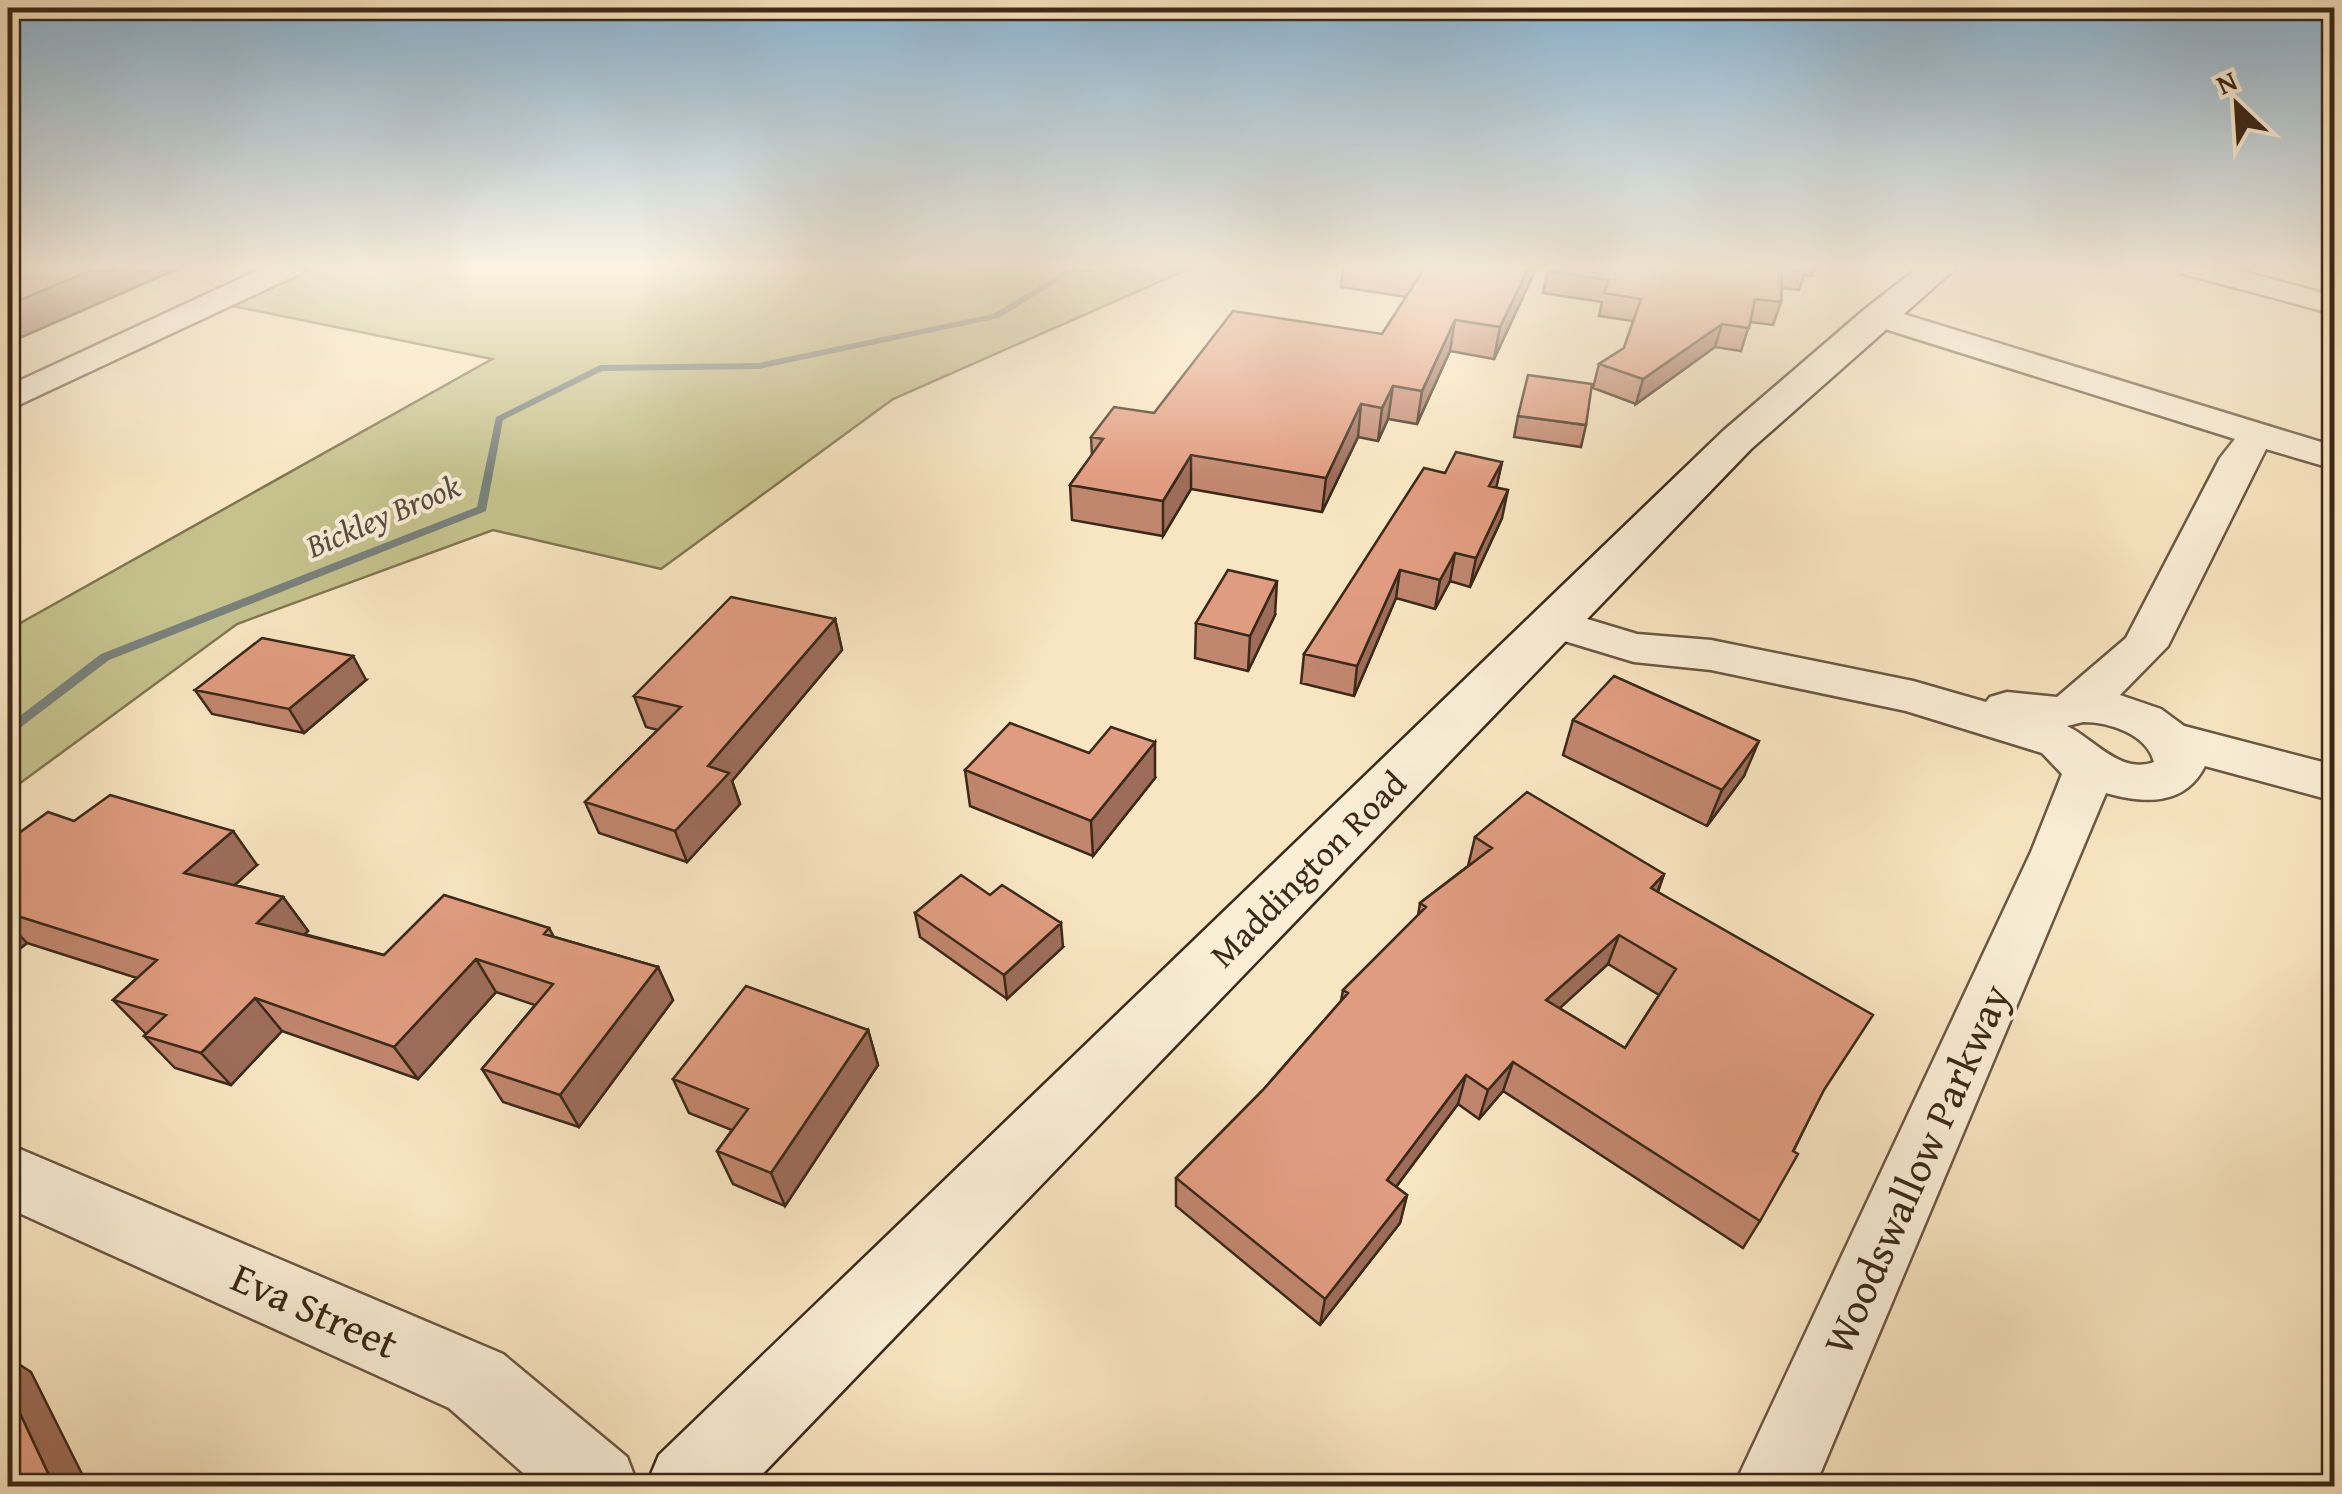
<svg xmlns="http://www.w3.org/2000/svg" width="2342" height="1494" viewBox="0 0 2342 1494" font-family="'Gentium Book Plus',serif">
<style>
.green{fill:#c5c28d;stroke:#807652;stroke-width:2.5}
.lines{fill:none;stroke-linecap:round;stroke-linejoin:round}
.stream{fill:#79817b;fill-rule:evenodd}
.street-casing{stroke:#6b5842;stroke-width:5}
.secondary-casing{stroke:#3c2918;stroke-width:5}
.street{fill:#faeed7;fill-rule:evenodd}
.secondary{fill:#faeed7;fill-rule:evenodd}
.wall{fill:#c1866e;stroke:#3c2918;stroke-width:2.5;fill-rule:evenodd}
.shaded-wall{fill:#9d6d5a;stroke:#3c2918;stroke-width:2.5}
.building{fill:#e09c80;stroke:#3c2918;stroke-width:2.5;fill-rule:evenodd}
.labels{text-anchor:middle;stroke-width:8;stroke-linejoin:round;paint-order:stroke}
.far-water-label{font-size:32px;font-style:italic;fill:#564e41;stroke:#faeed7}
.street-label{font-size:35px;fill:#3c2918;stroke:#faeed7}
.near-street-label{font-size:42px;fill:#3c2918;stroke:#faeed7}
</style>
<rect width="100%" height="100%" fill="#f8e5c1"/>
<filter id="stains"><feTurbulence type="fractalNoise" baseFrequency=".002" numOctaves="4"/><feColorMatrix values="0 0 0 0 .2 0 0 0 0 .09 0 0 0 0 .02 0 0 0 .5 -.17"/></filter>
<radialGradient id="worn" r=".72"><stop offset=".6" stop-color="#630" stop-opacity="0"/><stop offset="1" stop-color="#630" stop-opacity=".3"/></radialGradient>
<!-- green -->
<path class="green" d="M314,267H1193L893,399L661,569L493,530L237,624L8,792V630L492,359L233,306Z"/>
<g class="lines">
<!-- stream -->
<path class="stream" d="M1072,267H1081L999,318L759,369L602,371L503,420L486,511L109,660L12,734L8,735V725L101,654L477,507L496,417L600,365L759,363L993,314Z"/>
<!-- street casing -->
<g class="street-casing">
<path id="street" d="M265,267H305L301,273L8,410V386Z
M2176,267H2227L2334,296V314L2180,273Z
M1877,306L2334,446V469L2266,449L2168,646L2120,695L2161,709L2184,726L2334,765V801L2205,766C2185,806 2145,804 2106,793L1815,1486H1734L2031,852L2062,774L2042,753L1906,711L1711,670L1634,662L1538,633L1532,623L1538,613L1554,609L1637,634L1711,640L1913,681L1986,702L1990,697L2007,692L2057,697L2126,638L2220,458L2235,439L1866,323L1861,316ZM2083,722C2109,722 2147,734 2154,762C2120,775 2093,738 2067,726Z
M8,1144L503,1354L627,1457L638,1486H538L449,1408L8,1208Z"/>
</g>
<!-- secondary casing -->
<g class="secondary-casing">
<path id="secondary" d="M1919,267H1957L1751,449L751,1486H646L659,1455L1723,431L1865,309Z"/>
</g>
<!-- street -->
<use href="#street" class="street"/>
<!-- secondary -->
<use href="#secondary" class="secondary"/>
</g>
<!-- wall -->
<path class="wall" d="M1343,267H1537L1494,359L1450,351L1417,424L1388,419L1378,441L1358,437L1322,512L1191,489L1163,536L1072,520L1070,485L1092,455L1091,437L1154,413L1382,334L1406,297L1341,287Z
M1549,267H1815L1812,276L1804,275L1799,290L1781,288V302L1773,325L1750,322L1741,351L1715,347L1636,404L1593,388L1599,364L1624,348L1633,321L1599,316L1602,302L1543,293Z
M1518,416L1586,425L1581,447L1514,437Z
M1502,462L1496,487L1502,518L1470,587L1450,581L1435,609L1396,598L1354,696L1301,683L1304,654L1445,473Z
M1275,615L1248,671L1195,658L1196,623Z
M835,619L842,650L732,781L740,804L687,862L599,833L585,802L658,730L646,727L634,696Z
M366,680L304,733L212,714L195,690Z
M1573,720L1744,776L1707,826L1563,755Z
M965,770L1155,778L1093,856L970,806Z
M1475,837L1664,874L1658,892L1821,1094L1760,1221L1743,1248L1503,1091L1479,1119L1458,1104L1396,1187L1407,1195L1400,1223L1320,1325L1176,1206V1178L1263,1090L1341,1001L1343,990L1418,916L1420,903L1468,866ZM1608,964L1659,995L1625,1048L1559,1008Z
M8,841L257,865L235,885L283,897L308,931L304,934L384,955L549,928L554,937L658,967L673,1000L579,1127L503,1102L482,1069L535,1005L496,992L418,1079L282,1031L231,1085L175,1068L144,1036L146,1034L113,1000L137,978L27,943L8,958Z
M915,913L1063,947L1007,999L920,937Z
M868,1030L878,1065L785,1206L733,1184L717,1151L732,1130L689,1113L673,1079Z"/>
<!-- shaded-wall -->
<path class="shaded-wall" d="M99,267H182L8,343V305Z
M1529,267H1537L1494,359L1500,327Z
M1455,320L1450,351L1417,424L1422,391Z
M1722,324L1715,347L1636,404L1643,379Z
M1393,386L1388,419L1378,441L1382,408Z
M1361,404L1358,437L1322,512L1326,478Z
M1191,455V489L1163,536V501Z
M1502,462L1496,489L1489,486Z
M1508,490L1502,518L1470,587L1476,558Z
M1455,553L1450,581L1435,609L1440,580Z
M1400,570L1396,598L1354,696L1357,666Z
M1277,581L1275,615L1248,671L1250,636Z
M835,619L842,650L732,781L740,804L687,862L675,831L708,766Z
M353,656L366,680L304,733L289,709Z
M1759,741L1744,776L1707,826L1722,790Z
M1155,742V778L1093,856L1091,821Z
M233,831L257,865L211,906L184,873Z
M1664,874L1653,904L1651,888Z
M283,897L308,931L283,956L257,923Z
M8,923L27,943L8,958Z
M1061,923L1063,947L1007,999L1004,975Z
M1619,935L1608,964L1536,1030L1546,1000Z
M476,959L496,992L418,1079L394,1047Z
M658,967L673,1000L579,1127L560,1095Z
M255,998L282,1031L231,1085L201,1053Z
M868,1030L878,1065L785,1206L771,1173Z
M1513,1062L1503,1091L1479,1119L1488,1090Z
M1466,1075L1458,1104L1380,1208L1387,1180Z
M1407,1195L1400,1223L1320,1325L1325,1299Z
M8,1357L31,1372L88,1486H54L8,1388Z"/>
<!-- building -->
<path class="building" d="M8,267H99L8,305Z
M1415,267H1529L1500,327L1455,320L1422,391L1393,386L1382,408L1361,404L1326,478L1191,455L1163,501L1070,485L1103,439L1091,437L1114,407L1154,413L1233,311L1382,334L1424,269Z
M1549,267H1782L1781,302L1755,299L1749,328L1722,324L1643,379L1599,364L1624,348L1641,299L1604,293L1609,280L1548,271Z
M1528,375L1592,384L1586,425L1518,416Z
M1456,452L1502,462L1489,486L1508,490L1476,558L1455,553L1440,580L1400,570L1357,666L1304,654L1424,468L1445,473Z
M1228,570L1277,581L1250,636L1196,623Z
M731,597L835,619L708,766L729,773L675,831L585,802L681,707L634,696Z
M262,638L353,656L289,709L195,690Z
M1614,676L1759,741L1722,790L1573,720Z
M1010,723L1089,753L1111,727L1155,742L1091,821L965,770Z
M1527,792L1664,874L1651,888L1873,1015L1824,1090L1793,1151L1798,1154L1760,1221L1513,1062L1488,1090L1466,1075L1387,1180L1407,1195L1325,1299L1176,1178L1263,1090L1348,993L1343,990L1426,907L1420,903L1492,848L1475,837ZM1619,935L1676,969L1625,1048L1546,1000Z
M110,795L233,831L184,873L283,897L257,923L384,955L444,895L549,928L544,934L658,967L560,1095L482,1069L553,984L476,959L394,1047L255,998L201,1053L144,1036L166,1015L113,1000L157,960L8,913V841L48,812L74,821Z
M961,875L990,895L1002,885L1061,923L1004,975L915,913Z
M746,986L868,1030L771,1173L717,1151L748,1109L673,1079Z
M8,1388L54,1486H8Z"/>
<!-- sky -->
<linearGradient id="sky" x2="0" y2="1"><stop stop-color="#8cb7d7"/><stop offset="0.56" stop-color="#fcf3e3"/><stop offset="1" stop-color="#fcf3e3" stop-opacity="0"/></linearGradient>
<rect width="2342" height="477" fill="url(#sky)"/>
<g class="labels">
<!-- far-water labels -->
<g class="far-water-label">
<text transform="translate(383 516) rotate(-23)" y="11">Bickley Brook</text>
</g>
<!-- street labels -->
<g class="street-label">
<text transform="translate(1308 869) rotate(-45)" y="12">Maddington Road</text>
</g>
<!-- near-street labels -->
<g class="near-street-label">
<text transform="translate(1916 1169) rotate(-66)" y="15">Woodswallow Parkway</text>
<text transform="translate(315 1310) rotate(24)" y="15">Eva Street</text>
</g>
</g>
<!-- margin -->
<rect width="2342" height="1494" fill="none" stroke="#f8e5c1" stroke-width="40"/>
<rect x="10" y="10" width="2322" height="1474" fill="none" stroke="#3c2918" stroke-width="5"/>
<rect x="20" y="20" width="2302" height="1454" fill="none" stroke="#3c2918" stroke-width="2.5"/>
<!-- north arrow -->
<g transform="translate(2237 105) rotate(335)" stroke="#faeed7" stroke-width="8" paint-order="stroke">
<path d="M0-8L18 38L0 25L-18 38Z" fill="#3c2918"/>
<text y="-15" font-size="28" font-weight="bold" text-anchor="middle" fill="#3c2918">N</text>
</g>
<rect width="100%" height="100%" filter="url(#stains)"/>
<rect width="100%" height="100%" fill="url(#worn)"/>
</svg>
